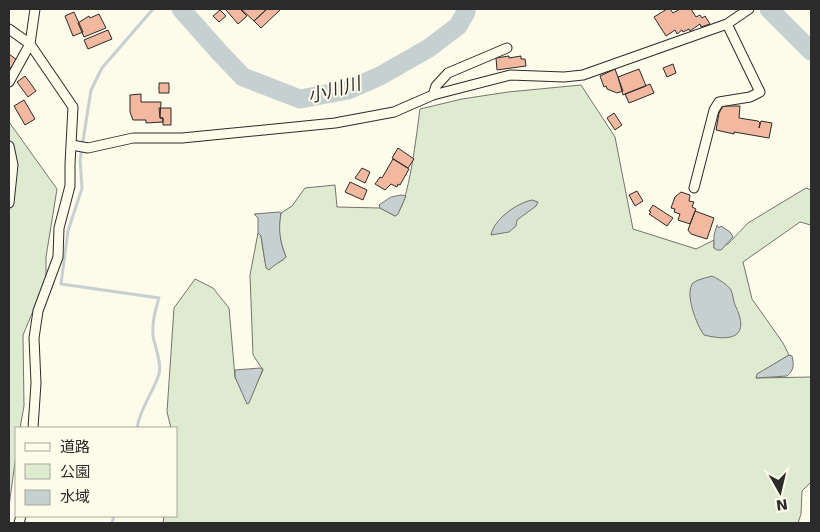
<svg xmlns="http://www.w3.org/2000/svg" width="820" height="532" viewBox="0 0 820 532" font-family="'DejaVu Sans','Noto Sans JP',sans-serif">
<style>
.green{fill:#deebd1;stroke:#74746e}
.water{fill:#c7d0d0;stroke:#74746e}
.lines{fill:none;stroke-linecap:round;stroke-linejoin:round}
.stream{stroke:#c7d0d0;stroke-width:3}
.river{stroke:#c7d0d0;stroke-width:19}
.building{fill:#f2b8a0;stroke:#2b2b2b}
.minor-casing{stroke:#2b2b2b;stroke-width:11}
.minor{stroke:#fdfbea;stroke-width:9}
.labels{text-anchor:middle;stroke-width:4;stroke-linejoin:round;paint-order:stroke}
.water-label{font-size:18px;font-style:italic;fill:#2b2b2b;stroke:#fdfbea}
</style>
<rect width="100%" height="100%" fill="#fdfbea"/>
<!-- green -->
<path class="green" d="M581,85L615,137L633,229L696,249L714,240V248L728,244L748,223L806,188L811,190V225L800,222L743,262L752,299L783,343L789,355L758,374L756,378L811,377V482L802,491L801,514L798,523H163L164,516H176V428H171L167,412L174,308L195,279L213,288L229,308L235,377L248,403L263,370L253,355L250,275L258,233L261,236L265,262C274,264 279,264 286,257C280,242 277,229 281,213L292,206L305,188L335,185L337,207L380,208L395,216C409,207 417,129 420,109L462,99L508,92Z
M9,122L57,189L46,257V280L23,335L24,406L20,428H16V455L9,506Z"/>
<!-- water -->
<path class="water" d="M401,195L406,196L398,214L395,216L380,208L379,205L391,197Z
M532,200L538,202L536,206L517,220L516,226L509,232L491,235C494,219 517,203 532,200Z
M279,212L281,213C278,230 280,242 286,257C281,262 275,264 269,270L266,268L261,236L258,233V218L254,214Z
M717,225L719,228L721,226L730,232L733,237L721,250H717L714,248V235Z
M712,276C718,279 727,284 731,290C733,294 733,300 735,305C751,337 732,342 704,335C697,326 684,293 693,283C698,279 706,278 712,276Z
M789,355L792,356C794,365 794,370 787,376L756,378L757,374Z
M260,368L263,369L249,403L247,404L235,377V370Z"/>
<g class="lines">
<!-- stream -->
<path class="stream" d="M137,428C140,408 153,393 159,374C162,363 155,347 153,336C152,322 155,311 159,298L61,284L68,231L82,188L80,160L91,90L102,68L153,9
M112,523L114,516"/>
<!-- river -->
<path class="river" d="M181,9L220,53L243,77L300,99L348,90L380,76L429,48L458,26L466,12L465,9
M769,9L811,51"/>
</g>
<!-- building -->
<path class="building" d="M227,9H240L247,16L238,24L226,10Z
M241,9H267L254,21Z
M267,9H281L261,28L254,21Z
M667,9H670L673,13L680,9H691L696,17L700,15L702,18L705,16L710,24L701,27L700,24L690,31L689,29L683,32L682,30L677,34L675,30L666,36L654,17Z
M220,10L226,16L219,22L213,16Z
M74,12L83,32L73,36L65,16Z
M99,14L106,28L84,37L78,23L89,16L90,18Z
M108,30L112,39L88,49L84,40Z
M9,54L17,60L12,67L9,68Z
M509,56V58L521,56V59H525L526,66L497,70L496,58Z
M673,64L676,73L667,77L663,68Z
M615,69L623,91L617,93L607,89L606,86L604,87L600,76Z
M639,69L646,86L623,95L618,77Z
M25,76L36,91L28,97L17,82Z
M159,83H169V93H159Z
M650,84L654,93L629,103L625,94Z
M141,94V102H161L160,118H163V122L146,123V120H133L130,112V95Z
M24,100L35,119L25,125L14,106Z
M723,106H740L739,118L758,121L760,123L759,128L761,121L772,123L769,138L734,132V134L716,130L719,113Z
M159,108H171V125H163V118H160Z
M614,113L622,125L615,130L607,118Z
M398,148L414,159L408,168L392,158Z
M393,159L409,169L400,185L398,184L397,187L391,184L385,190L375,184L380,177L382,178Z
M362,168L370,172L365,183L355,178Z
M350,182L367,190L363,200L345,192Z
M637,191L643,201L635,206L629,195Z
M681,192L690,195L689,201L694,202L692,207L696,209L690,224L678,220L680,214L674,212L675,209L671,208L675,197Z
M653,205L673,218L667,226L649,214L651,212L649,211Z
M695,211L714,218L707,239L691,234L688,230Z"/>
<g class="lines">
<!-- minor casing -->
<g class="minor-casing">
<path id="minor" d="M9,29L30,44L73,107L70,164V186L59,228L58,257L38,311L34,338L36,383L33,428
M9,82L30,44L35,9
M433,95L436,86L448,73L507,48
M72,145L88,148L133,138H182L335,123L394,112L433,95L510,75L564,77L583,75L727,24L749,9
M9,146L13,165L9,203
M694,188L714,110L719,102L750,97L760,92L727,24
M19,523L21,516"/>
</g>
<!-- minor -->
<use href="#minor" class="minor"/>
</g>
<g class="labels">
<!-- water labels -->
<g class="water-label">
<text transform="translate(334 90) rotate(-15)" y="6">小川川</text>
</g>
</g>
<!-- border -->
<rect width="820" height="532" fill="none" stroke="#2b2b2b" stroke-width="20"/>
<!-- legend -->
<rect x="15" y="427" width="162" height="90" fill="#fdfbea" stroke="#a9a89e"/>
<rect x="25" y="443" width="25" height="8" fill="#fdfbea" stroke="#a9a89e"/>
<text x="60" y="452" font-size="15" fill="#2b2b2b">道路</text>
<rect x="25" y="464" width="25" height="15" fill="#deebd1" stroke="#a9a89e"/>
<text x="60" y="477" font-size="15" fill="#2b2b2b">公園</text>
<rect x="25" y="490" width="25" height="15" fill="#c7d0d0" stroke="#a9a89e"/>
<text x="60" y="502" font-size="15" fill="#2b2b2b">水域</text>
<!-- north arrow -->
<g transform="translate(780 492) rotate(172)" stroke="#fdfbea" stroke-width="4" paint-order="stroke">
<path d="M0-4L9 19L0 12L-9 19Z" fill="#2b2b2b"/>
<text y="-8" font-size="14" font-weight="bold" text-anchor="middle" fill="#2b2b2b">N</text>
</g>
</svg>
